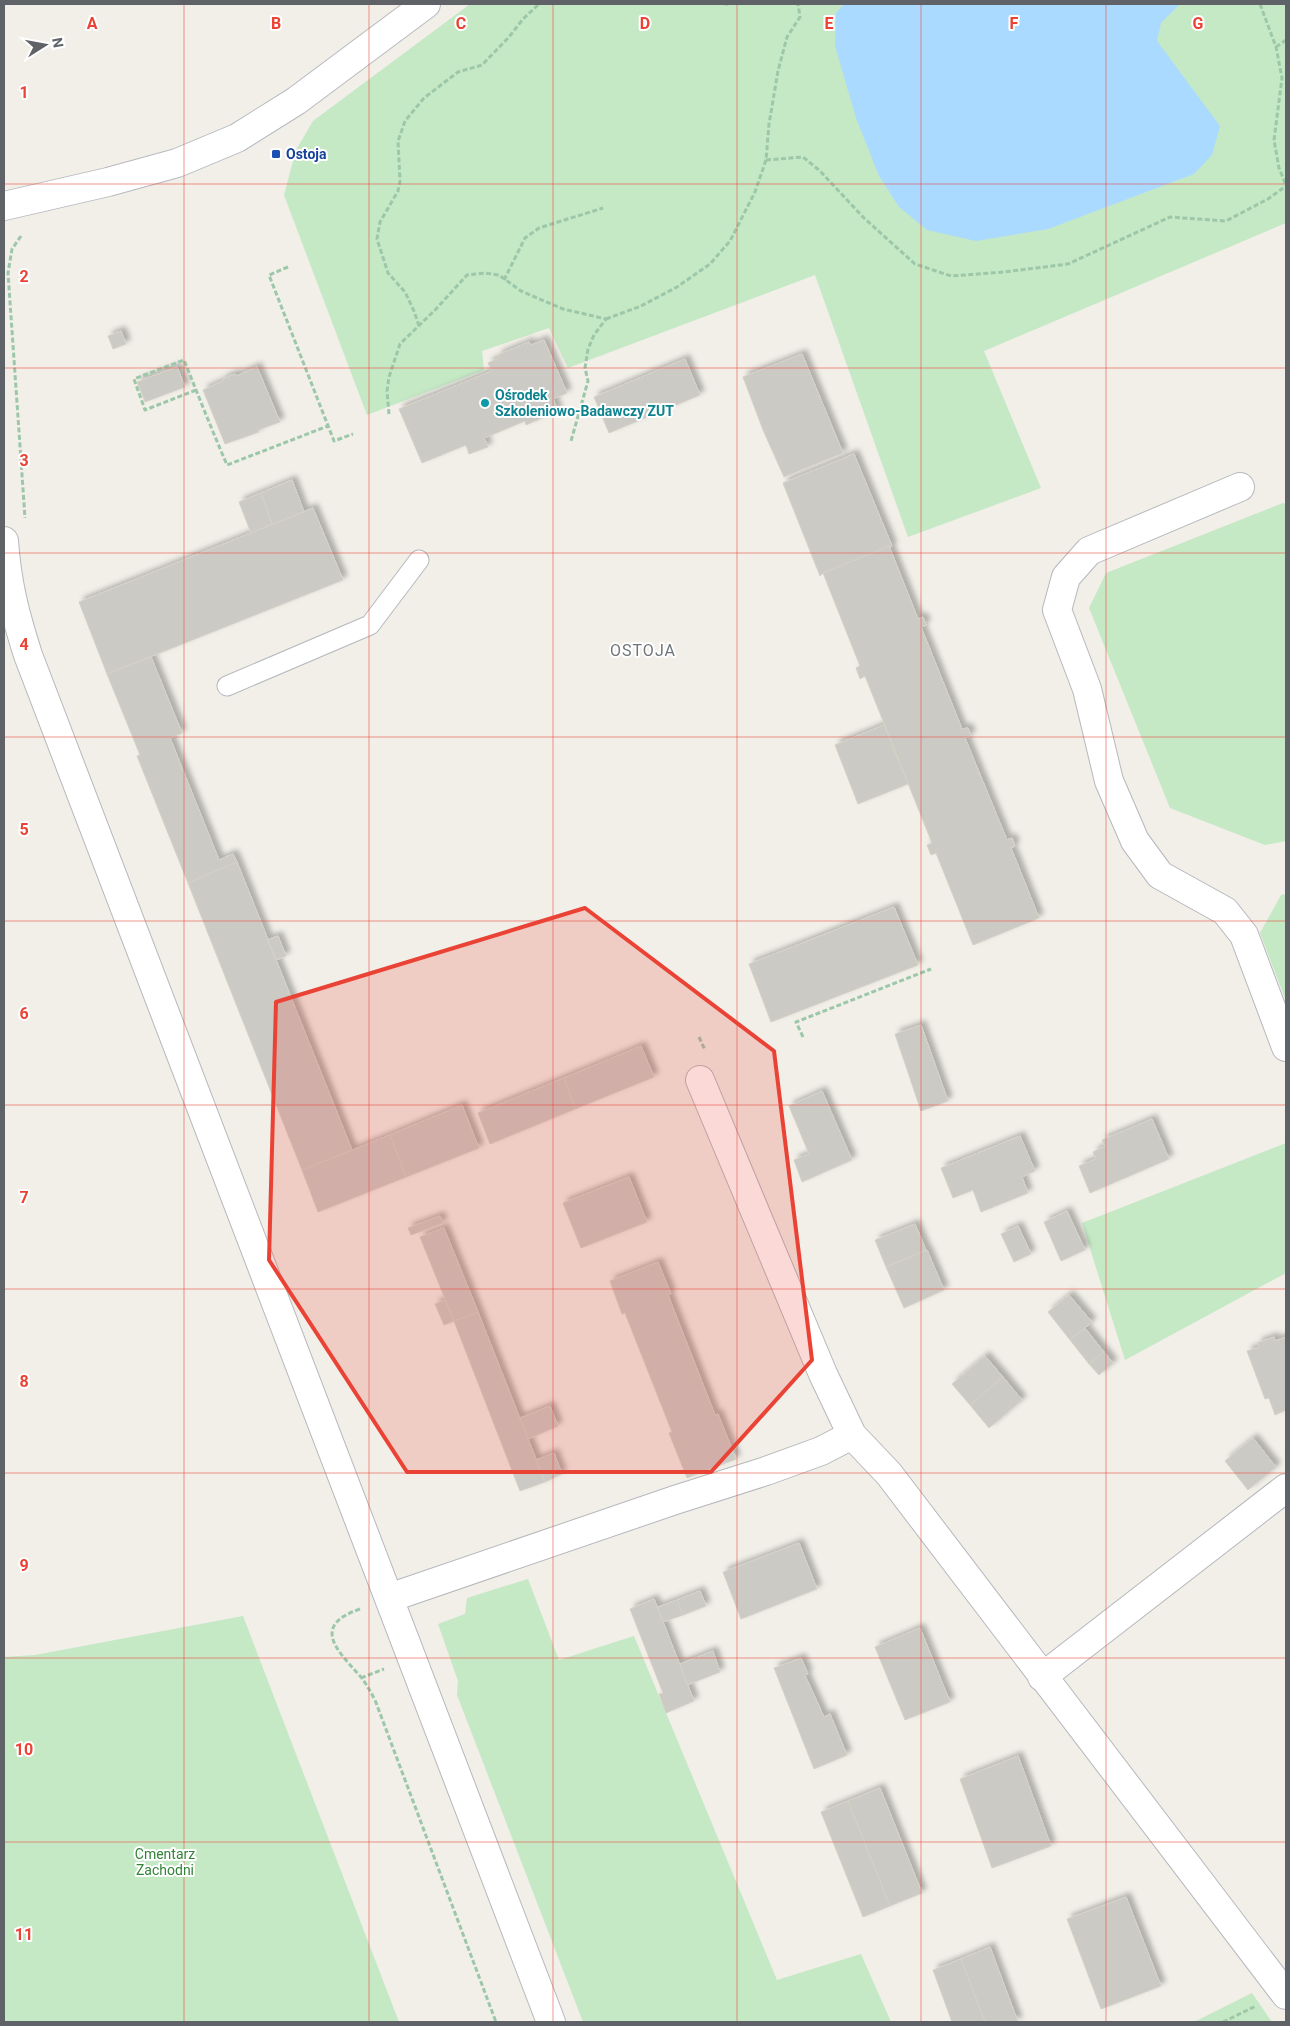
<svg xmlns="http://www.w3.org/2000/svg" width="1290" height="2026" viewBox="0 0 1290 2026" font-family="Roboto,sans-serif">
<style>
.green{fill:#c5e8c5}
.water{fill:#aadaff}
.building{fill:#cccac5;stroke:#d6d1c6;filter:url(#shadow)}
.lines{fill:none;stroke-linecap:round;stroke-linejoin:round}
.lane-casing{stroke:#b5b8bc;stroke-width:21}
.street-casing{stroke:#b5b8bc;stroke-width:30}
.secondary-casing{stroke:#b6babf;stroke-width:30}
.path{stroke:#9cc7a9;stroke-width:3;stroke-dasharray:5 2.5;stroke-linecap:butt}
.lane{stroke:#fff;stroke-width:19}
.street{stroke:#fff;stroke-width:28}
.secondary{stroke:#fff;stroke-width:28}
.marked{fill:#ea4335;fill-opacity:0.2;stroke:#ea4335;stroke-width:4;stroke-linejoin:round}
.grid{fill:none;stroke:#ea4335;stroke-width:1;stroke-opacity:0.55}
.transit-dot{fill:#1a4fb4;stroke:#fff;stroke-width:2}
.culture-dot{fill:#0f9aa8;stroke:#fff;stroke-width:2}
.labels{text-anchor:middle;stroke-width:4;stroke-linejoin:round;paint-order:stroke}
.transit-label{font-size:14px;font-weight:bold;fill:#164399;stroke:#fff;text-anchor:start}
.culture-label{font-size:14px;font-weight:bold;fill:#0d838f;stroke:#fff;text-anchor:start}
.park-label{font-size:14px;fill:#348238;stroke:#fff}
.quarter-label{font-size:16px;letter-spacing:1px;fill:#70757a;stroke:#fff}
.grid-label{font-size:16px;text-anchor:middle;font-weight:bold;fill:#ea4335;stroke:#fff;stroke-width:4;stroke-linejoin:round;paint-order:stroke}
</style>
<defs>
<filter id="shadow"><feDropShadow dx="4.5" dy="-4.5" stdDeviation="2.5" flood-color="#0004"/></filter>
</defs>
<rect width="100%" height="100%" fill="#f1efe8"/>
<!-- green -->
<path class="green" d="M470,4H1286V223L984,351L1041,488L908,537L815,275L568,368L549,328L482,351L484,370L367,415L284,195L296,150L313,121Z
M1283,503L1286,504V841L1265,845L1170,808L1089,608L1106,573Z
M1286,894V1001L1260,933L1281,895Z
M1286,1143V1273L1125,1360L1082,1223Z
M528,1579L559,1660L634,1636L777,1980L861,1954L891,2022H583L457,1695L458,1681L438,1624L465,1614L467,1598Z
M243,1616L399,2022H4V1657L35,1655Z
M1252,1993L1272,2022H1194Z"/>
<!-- water -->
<path class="water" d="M844,4H1180L1161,23L1157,41L1220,126L1212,155L1194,174L1048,229L976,241L927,230L899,207L879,176L856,118L835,46L836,13Z"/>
<!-- building -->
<path class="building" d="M121,331L126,344L113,349L108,336Z
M544,340L567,393L553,399L558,411L526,425L525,421L484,438L488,447L469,454L466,445L422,463L399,409L492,371L488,363L499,358L498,355L529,342L531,345Z
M802,354L843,453L784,477L763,430L743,377Z
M685,359L700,395L609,433L594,397Z
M177,367L185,387L145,402L137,382Z
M257,367L280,422L258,430L259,432L225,444L203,390L223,381V379L235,374L236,376Z
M854,454L892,546L890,548L889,546L823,573L820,576L783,483Z
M292,480L304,512L272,524L261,493Z
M261,493L272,524L251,533L239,502Z
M313,508L343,580L107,674L79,602Z
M889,546L918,619L923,617L926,625L921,627L962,729L968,728L971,736L965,738L1007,840L1012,838L1015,846L1011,848L1039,918L973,945L936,853L931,855L927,845L932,843L865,676L860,679L856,668L860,666L823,573Z
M151,657L182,733L170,738L219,860L233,854L237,862L188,883L137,756L140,755L107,674Z
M884,725L908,784L858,804L835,745Z
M237,862L352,1150L302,1170L188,883Z
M894,907L918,965L771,1022L749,964Z
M278,936L286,956L276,960L267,940Z
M921,1025L948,1101L921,1111L895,1034Z
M641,1046L654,1077L575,1109L564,1078Z
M564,1078L575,1109L490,1144L478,1113Z
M822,1091L852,1160L802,1182L794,1160L809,1154L789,1106Z
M462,1105L479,1148L406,1177L390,1135Z
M1152,1119L1169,1159L1090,1193L1079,1166L1096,1159L1093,1152L1105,1146L1102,1140Z
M390,1135L406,1177L318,1212L302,1170Z
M1020,1136L1035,1171L1022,1177L1028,1193L981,1212L973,1190L953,1198L941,1168Z
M629,1177L647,1222L581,1248L563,1203Z
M1067,1211L1085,1250L1061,1261L1044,1222Z
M440,1216L443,1223L411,1235L408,1228Z
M915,1224L926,1250L886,1267L875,1240Z
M1018,1226L1031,1254L1014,1262L1001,1234Z
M444,1228L478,1312L454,1321L420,1237Z
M927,1250L944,1290L904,1308L886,1267Z
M658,1262L671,1294L668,1295L715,1415L718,1414L736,1459L687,1478L669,1433L672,1432L625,1313L622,1314L610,1281Z
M1069,1295L1092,1322L1070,1340L1048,1312Z
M445,1300L454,1321L444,1325L435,1304Z
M478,1312L545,1482L520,1491L454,1321Z
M1085,1328L1104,1352L1089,1364L1070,1340Z
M1274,1337L1275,1341L1286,1337V1410L1275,1415L1269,1398L1265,1399L1247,1351L1259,1347L1257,1343Z
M1104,1352L1113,1363L1099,1375L1089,1364Z
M985,1356L1003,1377L970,1405L952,1384Z
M1003,1377L1022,1400L989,1428L970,1405Z
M550,1406L558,1426L528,1439L520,1418Z
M1253,1438L1276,1467L1248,1490L1225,1461Z
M554,1453L562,1474L545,1482L536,1460Z
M799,1543L817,1589L741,1619L723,1572Z
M700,1591L706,1606L683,1615L677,1600Z
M654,1599L694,1701L666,1713L659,1694L663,1693L630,1609Z
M677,1600L683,1615L663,1622L658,1607Z
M920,1628L950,1702L905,1720L875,1647Z
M713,1651L720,1672L687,1685L680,1664Z
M801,1658L808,1674L805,1675L808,1682L824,1717L830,1714L847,1755L814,1769L774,1668Z
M1018,1756L1051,1846L992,1868L960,1779Z
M880,1788L922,1893L890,1906L848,1801Z
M848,1801L890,1906L863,1917L821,1812Z
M1126,1897L1161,1986L1101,2009L1067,1919Z
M990,1947L1018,2022H985L961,1959Z
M961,1959L985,2022H952L933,1970Z"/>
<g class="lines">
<!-- lane casing -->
<g class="lane-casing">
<path id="lane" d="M227,686L370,625L419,560"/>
</g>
<!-- street casing -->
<g class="street-casing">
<path id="street" d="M1240,487L1089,551L1066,577L1057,610L1087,689L1109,781L1135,841L1160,875L1225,911L1244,935L1286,1047
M4,541C7,584 15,614 28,655L551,2022
M852,1435L889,1474L1286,1995
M389,1598L675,1500L766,1471L821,1451L852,1435L823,1374L700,1080
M1042,1677L1286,1488"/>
</g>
<!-- secondary casing -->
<g class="secondary-casing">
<path id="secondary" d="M4,206L108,182L177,163L237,138L296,101L426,4"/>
</g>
<!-- path -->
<path class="path" d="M725,4H728
M1260,4L1276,47L1282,78L1274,140L1279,168L1286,185
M1276,47L1286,40
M766,160L803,157L820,171L864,218L915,264L951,276L1004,272L1068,264L1170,217L1226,221L1268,199L1286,186
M21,236L12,249L8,273L25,518
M288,267L269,275L334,441L353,434
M504,280L525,238L539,228L603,208
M606,319L641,306L677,287L710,264L730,241L755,192L766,160L769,124L778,71L787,37L800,17L798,4
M419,326L414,311L405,292L388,273L377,239L380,222L398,191L400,181L398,141L405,121L424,98L458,72L482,65L509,37L523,19L539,4
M196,390L145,410L134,379L184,360C198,395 212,430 227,465L328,426
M389,414L387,391L389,377L400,344L436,309L467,275L485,273L499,275L521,291L563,309L606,319L594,335L588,349L585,368L588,381L571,441
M699,1037L705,1050
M803,1037L796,1022L931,969
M360,1609C310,1626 338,1651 360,1676C366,1683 370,1691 375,1700L496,2022
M361,1678L384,1669
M1223,2022L1256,2006"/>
<!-- lane -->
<use href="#lane" class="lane"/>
<!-- street -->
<use href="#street" class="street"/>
<!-- secondary -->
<use href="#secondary" class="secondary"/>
</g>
<!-- marked area -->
<path class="marked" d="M585,908L774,1051L812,1360L711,1472H407L269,1260L276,1002Z"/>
<!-- grid -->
<path class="grid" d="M184,4V2022M369,4V2022M553,4V2022M737,4V2022M921,4V2022M1106,4V2022M4,184H1286M4,368H1286M4,553H1286M4,737H1286M4,921H1286M4,1105H1286M4,1289H1286M4,1473H1286M4,1658H1286M4,1842H1286"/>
<!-- markers -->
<rect class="transit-dot" x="271" y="149" width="10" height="10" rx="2.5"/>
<circle class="culture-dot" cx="485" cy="403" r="5"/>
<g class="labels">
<!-- transit labels -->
<g class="transit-label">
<text x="286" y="159">Ostoja</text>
</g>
<!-- culture labels -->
<g class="culture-label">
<text x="495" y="400">Ośrodek<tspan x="495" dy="16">Szkoleniowo-Badawczy ZUT</tspan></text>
</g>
<!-- park labels -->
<g class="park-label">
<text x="165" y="1859">Cmentarz<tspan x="165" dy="16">Zachodni</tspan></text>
</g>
<!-- quarter labels -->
<g class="quarter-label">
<text x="643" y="656">OSTOJA</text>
</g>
</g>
<g class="grid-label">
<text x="92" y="29">A</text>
<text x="276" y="29">B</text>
<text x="461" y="29">C</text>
<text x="645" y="29">D</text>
<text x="829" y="29">E</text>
<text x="1014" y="29">F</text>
<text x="1198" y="29">G</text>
<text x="24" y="98">1</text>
<text x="24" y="282">2</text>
<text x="24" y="466">3</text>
<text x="24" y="650">4</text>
<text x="24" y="835">5</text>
<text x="24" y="1019">6</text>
<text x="24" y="1203">7</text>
<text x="24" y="1387">8</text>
<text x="24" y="1571">9</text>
<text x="24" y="1755">10</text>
<text x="24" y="1940">11</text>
</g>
<!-- border -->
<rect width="1290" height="2026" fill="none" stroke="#5f6368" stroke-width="10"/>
<!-- north arrow -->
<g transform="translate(45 45) rotate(79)" stroke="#ffffff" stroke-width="4" paint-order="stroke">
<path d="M0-4L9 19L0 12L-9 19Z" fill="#5f6368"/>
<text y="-8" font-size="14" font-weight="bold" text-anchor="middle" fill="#5f6368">N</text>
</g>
</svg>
